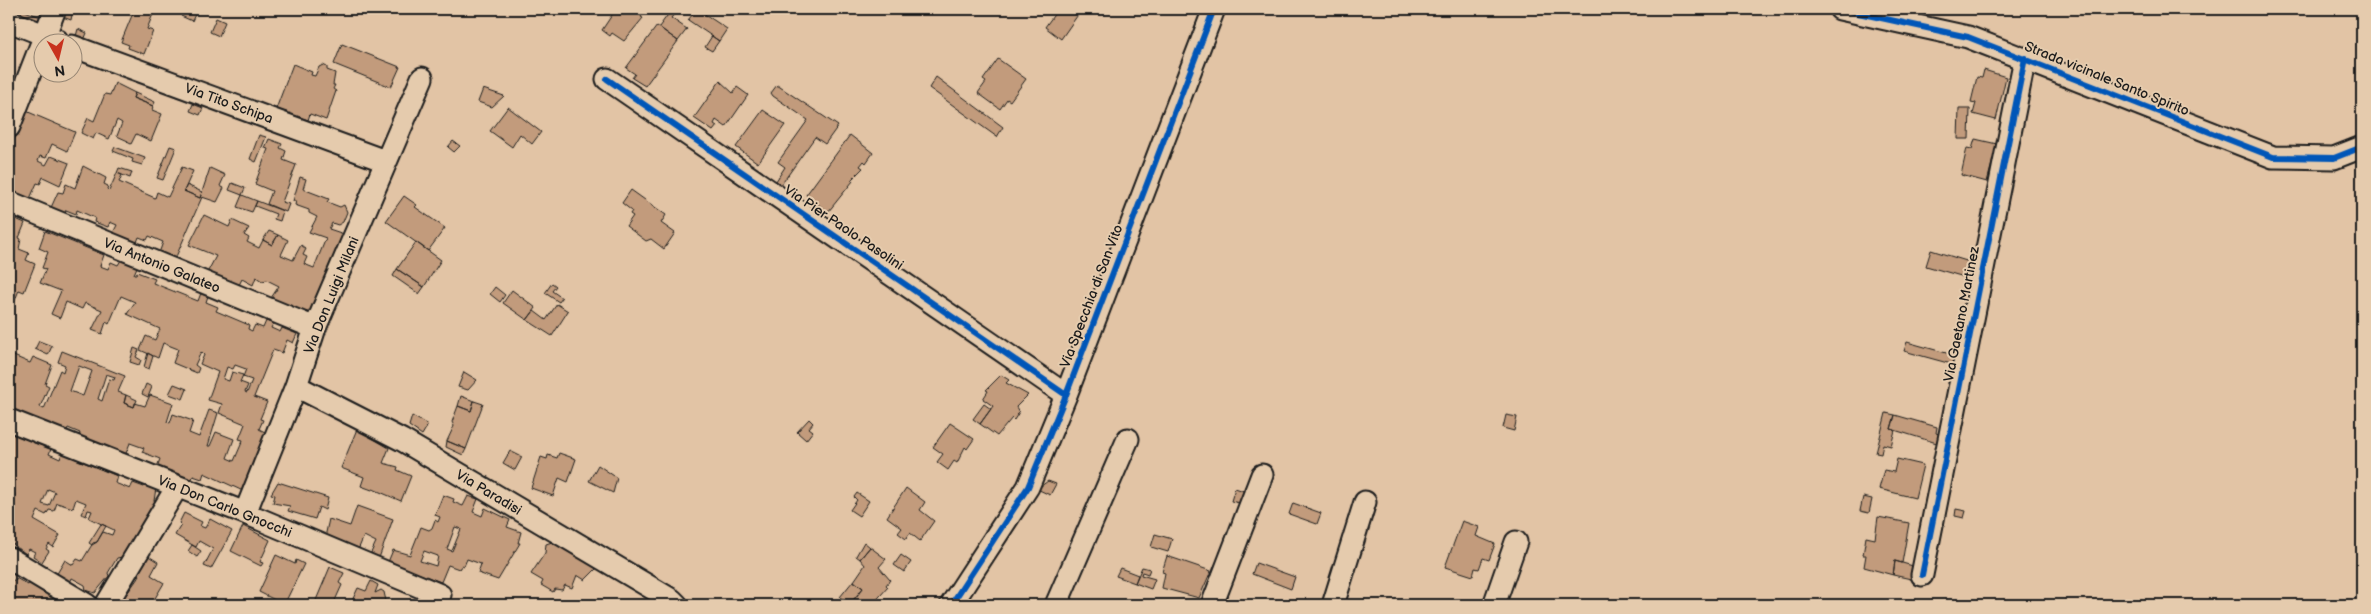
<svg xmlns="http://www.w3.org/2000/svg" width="2371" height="614" viewBox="0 0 2371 614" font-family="'Balsamiq Sans',sans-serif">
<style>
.building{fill:#c29b7b;stroke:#1c1c1c;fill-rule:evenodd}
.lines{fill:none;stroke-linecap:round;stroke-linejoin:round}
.minor-casing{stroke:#1c1c1c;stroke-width:25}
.minor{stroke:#e5cbad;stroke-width:21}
.cycleway-casing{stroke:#e5cbad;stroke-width:9}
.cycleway{stroke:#0057b8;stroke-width:6}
.labels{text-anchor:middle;stroke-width:4;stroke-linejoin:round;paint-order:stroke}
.street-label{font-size:14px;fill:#1c1c1c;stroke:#e5cbad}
</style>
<rect width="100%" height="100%" fill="#e2c4a5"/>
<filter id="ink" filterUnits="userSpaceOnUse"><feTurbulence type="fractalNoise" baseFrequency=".02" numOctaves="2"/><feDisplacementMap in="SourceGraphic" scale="10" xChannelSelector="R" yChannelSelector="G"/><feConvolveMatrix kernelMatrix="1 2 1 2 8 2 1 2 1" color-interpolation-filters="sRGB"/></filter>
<g filter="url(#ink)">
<!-- building -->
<path class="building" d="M66,9H73L71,20L63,17Z
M126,9H155L147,29L153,31L144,54L128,48L129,45L121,42L133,13Z
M184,9L196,12L192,21L181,16Z
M616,9H636L643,14L641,17L643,18L624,41L612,33L610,36L602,30Z
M672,9L675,13L671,18L687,29L678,41L659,27Z
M697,9L727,29L719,41L688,20Z
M1058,9H1082L1061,39L1045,27Z
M22,10L41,17L38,23L20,16Z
M216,18L225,22L219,36L210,32Z
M657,26L678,41L645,86L632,78L635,74L626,68Z
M78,29L87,33L84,40L76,36Z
M712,36L719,41L712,51L705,47Z
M342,44L400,67L391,87L334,64Z
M998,59L1026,79L1010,101L1007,99L1000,109L978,93L986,82L983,80Z
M293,64L312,72L311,75L315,76L319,67L323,65L327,67V70L335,73L333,85H335L333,89L336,91L326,120L310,114L308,120L296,116L294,121L287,118L289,113L276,109Z
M1984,70L2006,77L1996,120L1973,114L1976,103L1971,102L1977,77L1982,78Z
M936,77L1003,127L997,137L929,88Z
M720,81L733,93L737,87L748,95L726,127L716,120L714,124L717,126L713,131L694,118Z
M115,83L135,93L133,98L153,106L152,110L162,114L151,141L136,134L131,144L127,142L128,141L117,136L122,123L117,120L109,139L96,133L93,139L81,133L88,118L94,121L105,94L110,95Z
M777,85L838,126L825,144L815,137L781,185L776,181L785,167L778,162L808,120L773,96L771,93Z
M483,89L504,96L492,107L478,102Z
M135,93L155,102L153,106L133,98Z
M193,104L203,108L200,115L190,111Z
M508,107L541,132L532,144L520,134L512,147L490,131Z
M1959,109H1970L1969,139H1958Z
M763,110L785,125L758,163L736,147Z
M26,111L75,132L67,151L52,144L46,158L40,156L38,161L46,165L51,156L69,163L60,185L43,177L40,184L37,183L28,203L9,195V152Z
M259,135L266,137L256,162L250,159Z
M850,135L873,153L866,163L864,161L860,166L863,168L851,180L853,181L828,212L806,195Z
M269,139L282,144L280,148L286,151L283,160L296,165L282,202L289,204L286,212L267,204L272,191L255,184L268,149L265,148Z
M1975,139L1997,144L1987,182L1961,175L1967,148L1972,149Z
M453,141L460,146L454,152L448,147Z
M170,146L176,148L163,180L157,178Z
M115,147L145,158L142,165L132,162L133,159L113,151Z
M83,166L106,178L104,184L108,186L107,189L109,191L117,173L122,175L119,182L155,198L157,192L168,197L182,167L193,171L184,191L200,198L210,168L225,175L220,186L224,188L217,202L202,197L175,259L166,255L164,259L158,256L163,242L149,236L147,240L139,237L135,247L111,237L117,225L110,222L108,227L94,222L95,218L77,210L76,214L66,210L64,218L49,212L58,192L63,193L66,184L75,188Z
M119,168L132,172L130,178L117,173Z
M300,177L306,179L303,189L329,199L327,202L340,207L344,205L347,212L343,222L338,225L332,223L329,229L350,236L317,315L269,301L279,286L267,280L262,281L256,277L253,285L242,279L238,287L207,273L216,256L189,245L204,215L229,227L232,220L249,228L244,235L249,238L247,242L259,248L263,240L272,245L278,235L288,240L281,255L293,260L301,245L306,249L303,255L307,257L304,264L314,268L326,238L309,232L317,217L309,213V210L295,205L296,201H293Z
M232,183L245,188L242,195L229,190Z
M187,185L202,192L200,198L184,191Z
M631,190L666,215L661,223L675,233L664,249L651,239L646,241L626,226L633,216L630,214L632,211L622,203Z
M242,195L257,201L252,212L237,207Z
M404,196L417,205L415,207L445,228L428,251L386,221Z
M257,201L283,211L280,221L274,219L276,214L255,206Z
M9,216L25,223L19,238L21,239L19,249L29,253L26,260L35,264L24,292L19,290L10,313H9Z
M45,231L104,255L100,266L108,269L111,262L118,265L121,260L137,267L134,274H136L137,272L155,279L153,283L198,301L201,293L208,296L206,302L218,307L216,311L249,325L248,329L252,331L255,325L263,328L266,321L273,324L271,328L280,332L282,328L297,334L293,343L287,340L282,353L273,350L254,397L267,402L260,419L263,420L259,429L267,433L243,491L204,473L202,479L193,476L192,479L171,475L173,473L157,467L160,459L142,452L144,448L130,443L125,456L78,438L80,433L68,428L65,435L9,412V354L30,363L33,357L52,365L45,384L49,386L40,407L44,409L60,370L63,372L65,365L58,362L62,351L125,376L118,392L126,395L124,403L134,407L135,403L145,406L150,395L173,403L167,422L170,423L173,414L193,421L189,433L199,437L209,410L218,413L208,446H210L216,432L234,439L227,458L234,461L243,440L239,439L245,424L219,413L222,404L208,400L218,372L200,364L204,355L201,352L195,365L199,368L197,373L173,363L178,349L163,343L158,358L140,350L146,336L155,340L160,329L127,314L135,302L121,296L109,324L106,322L102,334L92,330L102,310L85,303L82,309L66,302L60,318L51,314L61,291L40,283L46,269L42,268L48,252L39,248ZM235,365L246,369L243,377L252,380L247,393L245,392L248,385L240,382L243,375L232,372L229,381L223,379L227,367L233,369ZM79,366L92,371L83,396L70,391ZM106,374L115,377L114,380L109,379L102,401L98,399Z
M269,231L278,235L272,245L263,240Z
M416,242L441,260L424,287L397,269Z
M1931,250L1973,263L1968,278L1926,266Z
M397,269L424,287L419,294L393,276Z
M552,283L556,286L552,291L562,298L559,302L545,293Z
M495,287L505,295L500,302L490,294Z
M512,290L536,308L527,320L503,303Z
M557,304L568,311L552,336L527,320L534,311L546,320Z
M39,341L52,346L48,355L35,349Z
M1907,342L1957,356L1955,365L1904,351Z
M134,348L139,350L136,357L141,360L139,365L130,362Z
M148,353L153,356L149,369L144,367Z
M464,372L477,380L468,390L458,387Z
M1001,375L1009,380L1006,383L1028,395L1016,407L1019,412L1014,420L1012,418L997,436L980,424L993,406L983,399L988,391L986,390Z
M146,384L152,387L148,397L142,394Z
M174,384L187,389L183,399L169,394Z
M126,395L137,400L134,407L124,403Z
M461,396L474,401L471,411L458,406Z
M474,401L483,404L466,449L447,441L454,426L452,422L458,406L471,411Z
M984,404L991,409L980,424L973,419Z
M1886,413L1895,415L1891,429L1895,430L1891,446L1883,444L1881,454L1876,453Z
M1506,415L1517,417L1514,431L1503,428Z
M1895,415L1937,427L1936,433L1942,435L1940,444L1891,429Z
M412,416L428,425L422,435L409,426Z
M809,419L813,423L809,428L813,431L806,440L797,432Z
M950,423L974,439L967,449L965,447L957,463L954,461L948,470L937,462L943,454L933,447Z
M357,429L389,448L383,463L398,467L397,470L411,476L401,501L373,489L372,490L361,486L364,477L341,468Z
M9,432L28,440V438L33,439L32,442L51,449L49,454L60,459L62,453L117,476L115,483L130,489L133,483L144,487L145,484L156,488L154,501L158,503L122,557L117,558L108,573L109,576L95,593L86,590L85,585L72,578L69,585L55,577L65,560L73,565L77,559L82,561L93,543L97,542L103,532L112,535L114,530L89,518L92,511L88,510L86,516L81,514L86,503L76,499L73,508L57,503L54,511L49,510L46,515L38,511L34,520L60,535L53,547L49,544L46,549L49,551L42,562L33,556L35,552L29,549L26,554L9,541V506L15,494L9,492L11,482L9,481ZM48,489L55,492L49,506L42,504Z
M447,441L466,449L463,455L446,447Z
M510,451L522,457L515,470L503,463Z
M559,453L576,459L568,482L559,478L553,496L531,488L541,457L547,459L548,455L557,458Z
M1897,459L1923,465L1915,498L1879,489L1884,470L1894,472Z
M598,465L617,478L613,493L589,481Z
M1048,481L1056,484L1050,495L1037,489Z
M278,482L328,498L325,510L319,507L315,519L288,511L290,506L273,503L275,495L271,494Z
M906,488L925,502L920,510L934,521L920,541L910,533L906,539L898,533L902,528L887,517Z
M1235,488L1247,492L1243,504L1231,501Z
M857,493L869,501L859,516L850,510L857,500L854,497Z
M443,495L454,499L453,502L463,506L468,496L478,499L473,512L482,516L485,508L510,520L507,527L521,532L518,543H520L498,580L478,573L481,564L467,559L464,566L462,565L459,569L448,565L441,582L388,562L393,550L410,555L421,527L429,530L432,528L435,520L438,522L440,517L435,515ZM455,527L461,529L452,551L447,549ZM424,551L438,556L436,566L420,561Z
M1863,497L1872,499L1869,513L1860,511Z
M1293,503L1321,513L1317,524L1289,514Z
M357,506L393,519L379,558L370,555L376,542L364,536L358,550L325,537L329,519L350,526Z
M1956,509L1966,511L1964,518L1955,516Z
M184,513L202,522L200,526L205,528L210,519L232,531L211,569L204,566L213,549L199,541L196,547L175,535L181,525L179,523Z
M1878,517L1909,523L1902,563L1895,561L1893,575L1864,567L1866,555H1863L1866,537L1875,539Z
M1462,521L1479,527L1476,536L1495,544L1489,560L1483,558L1479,569L1475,568L1473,576L1445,567Z
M101,524L106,526L97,542L92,545L89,543Z
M243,526L270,540L260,562L263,563L261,566L231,551Z
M1155,534L1172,539L1168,552L1151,547Z
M552,542L556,543L597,568L585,580L577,575L572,588L565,585L562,590L555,589L553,592L541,585L543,581L531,574L545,553L546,544Z
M864,542L870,547L860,559L856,556Z
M192,545L201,551L197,557L188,551Z
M870,547L886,559L879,567L890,580L886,585L888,587L872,605H849L863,588L854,581L865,565L860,559Z
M147,555L158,562L151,575L164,583L151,605H119L140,575L137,573Z
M276,555L295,564L296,560L304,564L284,605H273L275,600L259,592Z
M901,555L911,562L904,572L894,565Z
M1167,556L1211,571L1199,598L1162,588L1165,573L1162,572Z
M1895,561L1913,566L1911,579L1893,575Z
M1256,563L1295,577L1291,589L1252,574Z
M330,567L344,573L339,583L342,585L333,605H314Z
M1142,567L1150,569L1148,574L1142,572L1141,575L1155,579L1151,589L1135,583Z
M1120,568L1138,575L1135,583L1116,576Z
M9,578L15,581L16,578L28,585L29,582L62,605H9Z
M371,581L378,585L375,593L381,590L384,592L386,601L397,605H350L358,588L366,591Z
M853,581L863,588L850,605L840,597Z"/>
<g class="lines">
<!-- minor casing -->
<g class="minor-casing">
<path id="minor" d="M1840,9L1968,37L2273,157L2334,158L2362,147
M9,21L57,40
M72,46L385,161
M607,79L1066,395
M9,127L55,9
M9,202L315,328
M296,386L402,440L672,600L677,605
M9,420L245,513L440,595
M245,513L296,386L315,328L422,78
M9,558L87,605
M1922,575L2025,58
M106,605L177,487
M951,605L1028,487L1066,395L1214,9
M1056,605L1128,439
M1212,605L1262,475
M1333,605L1365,502
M1494,605L1516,542"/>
</g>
<!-- minor -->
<use href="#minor" class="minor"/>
<!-- cycleway casing -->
<g class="cycleway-casing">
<path id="cycleway" d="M1840,9L1968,37L2273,157L2334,158L2362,147
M607,79L1066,395
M1922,575L2025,58
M951,605L1028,487L1066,395L1214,9"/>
</g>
<!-- cycleway -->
<use href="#cycleway" class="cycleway"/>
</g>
</g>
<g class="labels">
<!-- street labels -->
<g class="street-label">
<text transform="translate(2107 78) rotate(22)" y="5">Strada vicinale Santo Spirito</text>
<text transform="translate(229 103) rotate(20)" y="5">Via Tito Schipa</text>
<text transform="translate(844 227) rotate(34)" y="5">Via Pier Paolo Pasolini</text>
<text transform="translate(162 265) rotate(22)" y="5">Via Antonio Galateo</text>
<text transform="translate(331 295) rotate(-68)" y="5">Via Don Luigi Milani</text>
<text transform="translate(1091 296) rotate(-69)" y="5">Via Specchia di San Vito</text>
<text transform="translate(1961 314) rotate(-79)" y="5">Via Gaetano Martinez</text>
<text transform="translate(489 492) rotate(31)" y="5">Via Paradisi</text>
<text transform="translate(225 506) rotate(22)" y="5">Via Don Carlo Gnocchi</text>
</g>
</g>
<!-- margin -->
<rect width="2371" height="614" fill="none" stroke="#e5cbad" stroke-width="30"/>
<rect x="15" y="15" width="2341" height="584" fill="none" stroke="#1c1c1c" stroke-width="2" filter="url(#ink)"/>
<!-- north arrow -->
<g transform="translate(58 58) rotate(172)"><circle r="24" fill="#e5cbad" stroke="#958573"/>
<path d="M0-4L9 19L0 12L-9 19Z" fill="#c8321e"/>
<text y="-8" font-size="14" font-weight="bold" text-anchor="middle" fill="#1c1c1c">N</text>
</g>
</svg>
